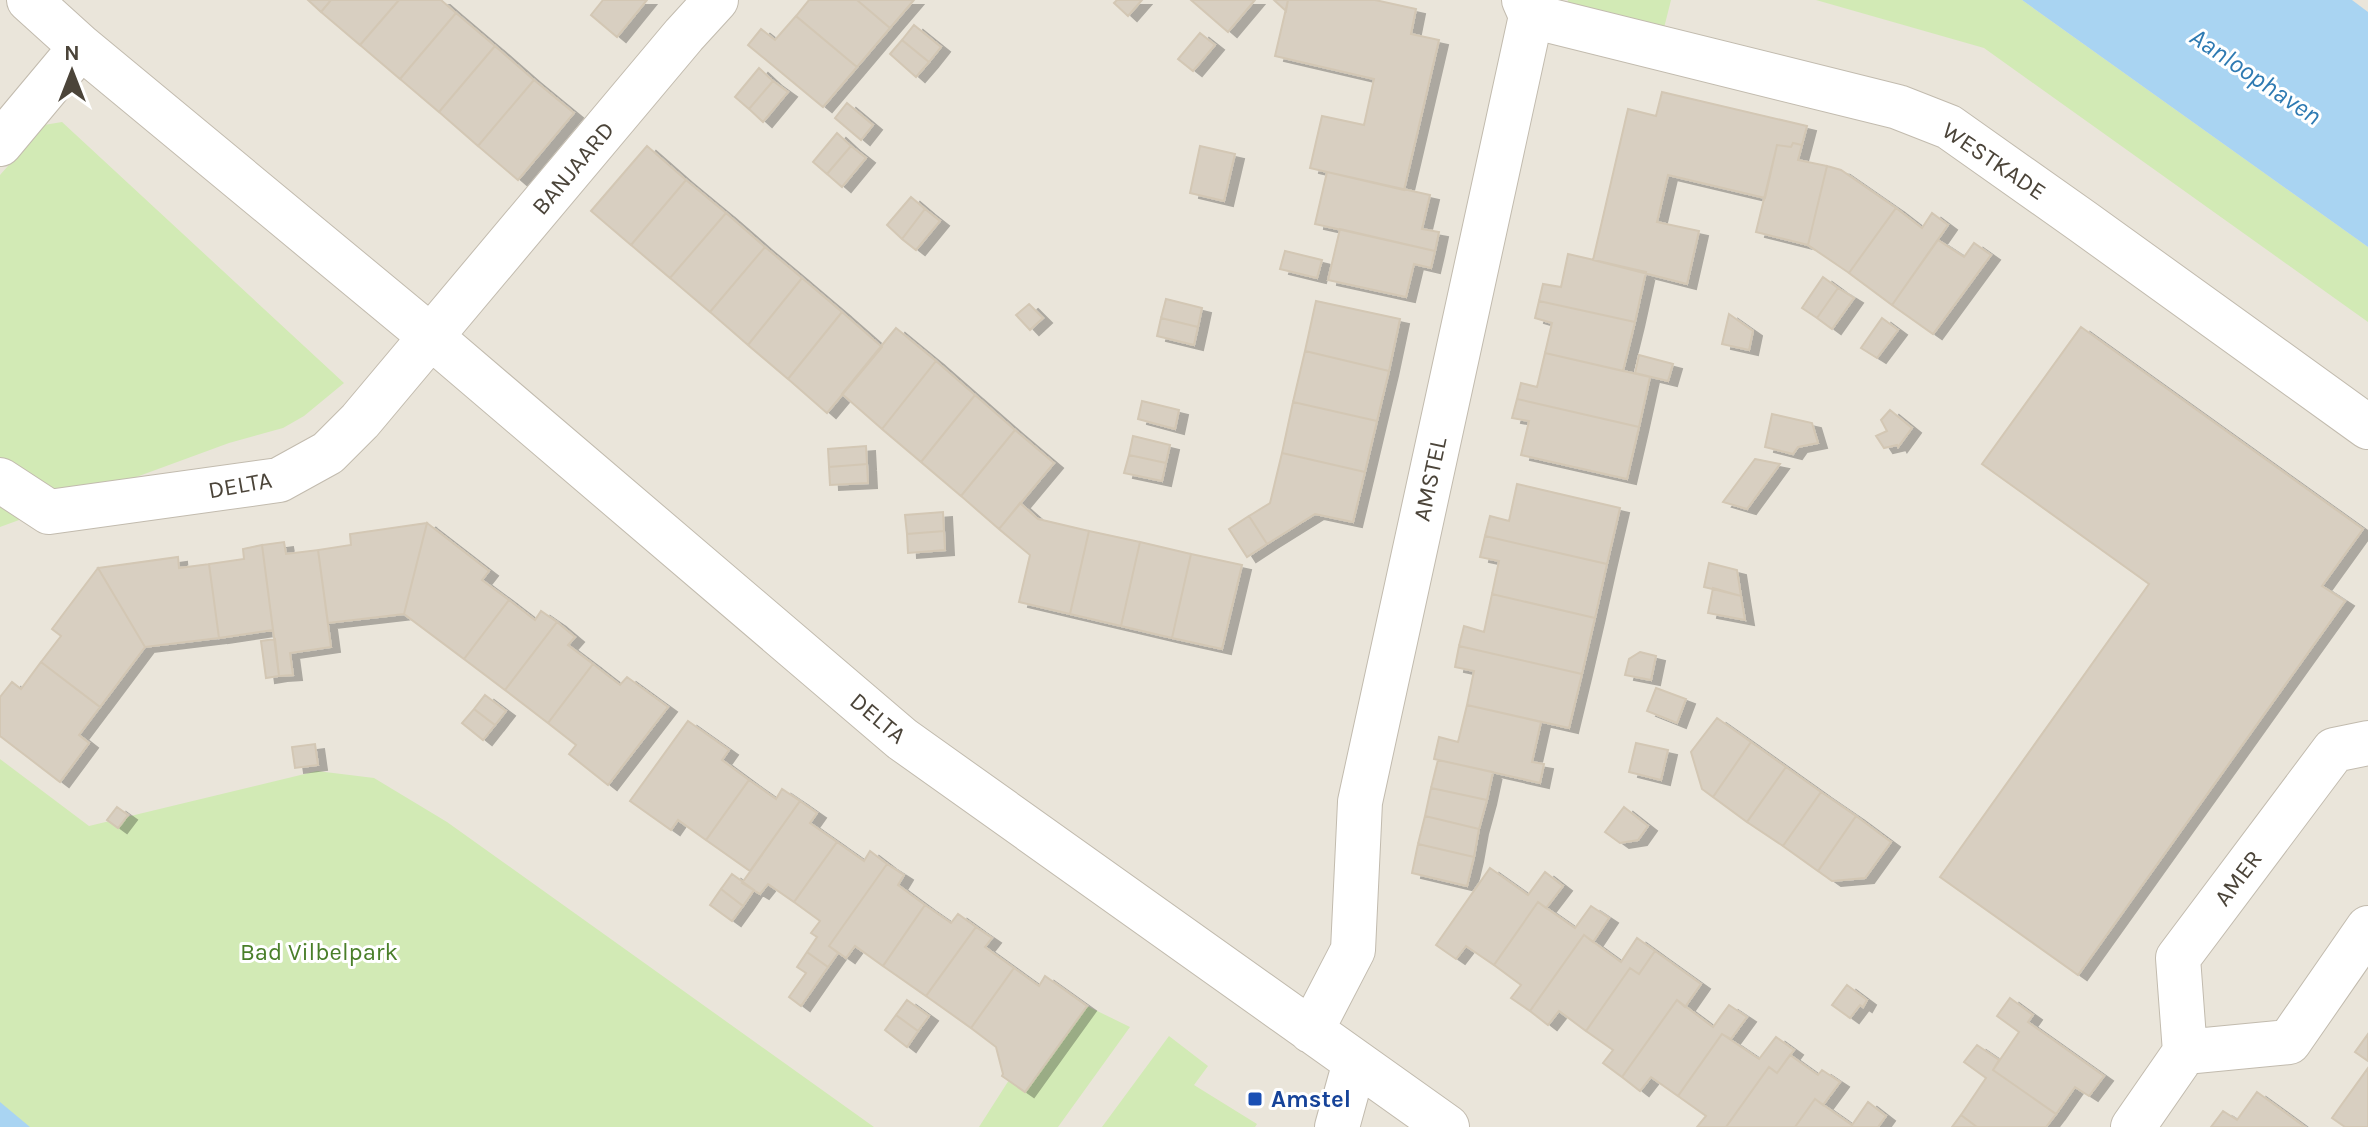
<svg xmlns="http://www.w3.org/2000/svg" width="2368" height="1127" viewBox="0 0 2368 1127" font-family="Karla,sans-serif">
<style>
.residential{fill:#eae5da}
.green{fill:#d2eab5}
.water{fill:#a9d4f2}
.building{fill:#d8cfc1;stroke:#d3c7b4;stroke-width:2;filter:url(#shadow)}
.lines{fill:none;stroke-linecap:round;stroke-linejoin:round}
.minor-casing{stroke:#c2bbae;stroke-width:46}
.minor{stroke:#fff;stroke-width:44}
.transit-dot{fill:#1a4fb4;stroke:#fff;stroke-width:3}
.labels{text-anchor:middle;stroke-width:6;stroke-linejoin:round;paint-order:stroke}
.street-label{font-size:24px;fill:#4b4439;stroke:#fff}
.park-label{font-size:24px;fill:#4a7f2a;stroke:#fff}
.transit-label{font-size:24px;font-weight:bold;fill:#164399;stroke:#fff;text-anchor:start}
.water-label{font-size:26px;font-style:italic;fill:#2e7ab2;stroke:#fff}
</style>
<defs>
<filter id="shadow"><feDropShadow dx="9" dy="5" stdDeviation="0" flood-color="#0004"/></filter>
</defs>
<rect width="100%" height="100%" fill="#f6f3ec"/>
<!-- residential -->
<path class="residential" d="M0,0H2368V1127H0Z"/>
<!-- green -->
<path class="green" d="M1568,0H1671L1664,28L1566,6Z
M1816,0H2022L2368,247V322L1984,48Z
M62,122L344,383L304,416L283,428L229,443L0,527V175L44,125Z
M0,759L89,826L317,771L374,778L447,822L874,1127H0Z
M1087,1006L1130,1027L1058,1127H979L1009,1080L1026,1091Z
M1169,1036L1208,1066L1194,1085L1257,1124L1255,1127H1102Z"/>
<!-- water -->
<path class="water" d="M2022,0H2352L2368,12V247Z
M0,1102L30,1127H0Z"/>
<!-- building -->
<path class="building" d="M308,0H331L321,12Z
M331,0H399L360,45L321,12Z
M399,0H441L456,13L400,79L360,45Z
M603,0H647L617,37L591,15Z
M809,0H857L890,28L857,67L796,16Z
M857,0H914L890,28Z
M1117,0H1142L1128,16L1114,3Z
M1191,0H1255L1228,32Z
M1274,0H1288L1286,11Z
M1288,0H1375L1416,9L1411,34L1439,40L1404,190L1310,168L1322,116L1364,125L1374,79L1275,56Z
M456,13L495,46L439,112L400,79Z
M796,16L857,67L823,107L748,45L761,29L775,40Z
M914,25L941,47L929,62L902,40Z
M1200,33L1215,45L1193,71L1178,59Z
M902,40L929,62L916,77L890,54Z
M495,46L534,80L478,146L439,112Z
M759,68L773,81L749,109L735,97Z
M534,80L574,113L518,180L478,146Z
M773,81L788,92L763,122L749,109Z
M1662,92L1807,126L1802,145L1793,143L1791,147L1777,145L1765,198L1668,175L1657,222L1699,231L1687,284L1593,260L1628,109L1656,116Z
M847,103L873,125L861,140L835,118Z
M837,133L851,146L827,174L813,162Z
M1793,143L1802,145L1798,160L1827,166L1808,245L1756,232L1777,145L1791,147Z
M647,146L686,180L631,245L591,211Z
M851,146L866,158L842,187L827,174Z
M1200,146L1235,154L1224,201L1190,193Z
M1827,166L1841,170L1896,208L1849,273L1808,245Z
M1327,172L1430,195L1422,229L1439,232L1435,251L1315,224Z
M686,180L726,213L670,278L631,245Z
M911,197L925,209L902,239L887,225Z
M1896,208L1922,228L1932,213L1948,225L1892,305L1849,273Z
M925,209L940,221L916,250L902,239Z
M726,213L765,247L710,312L670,278Z
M1340,229L1435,251L1431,268L1414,264L1406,297L1328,280Z
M1938,240L1964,257L1974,243L1991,255L1933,334L1892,305Z
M765,247L802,278L748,345L710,312Z
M1285,251L1322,260L1317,278L1280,269Z
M1568,254L1646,272L1635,322L1539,301L1543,284L1561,287Z
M1823,277L1838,288L1817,318L1802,308Z
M802,278L842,312L788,379L748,345Z
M1838,288L1854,298L1832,329L1817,318Z
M1166,299L1202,308L1198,327L1161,318Z
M1316,301L1400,319L1389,371L1305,351Z
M1539,301L1635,322L1623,371L1545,353L1552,323L1535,318Z
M1029,304L1043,318L1030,330L1016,315Z
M842,312L882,347L827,413L788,379Z
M1729,314L1753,331L1749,350L1722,344Z
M1161,318L1198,327L1194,345L1157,336Z
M1882,318L1898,330L1877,358L1861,348Z
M2081,327L2363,529L2322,586L2345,601L2078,975L1940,877L2149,584L1982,464Z
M896,328L936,361L882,429L842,394Z
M1305,351L1389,371L1377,421L1293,402Z
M1545,353L1650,377L1639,427L1517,399L1521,383L1537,387Z
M1639,355L1673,364L1668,381L1635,373Z
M936,361L975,395L921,462L882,429Z
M975,395L1015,430L961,496L921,462Z
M1517,399L1639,427L1627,479L1521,455L1529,421L1512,418Z
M1142,401L1179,410L1175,429L1138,419Z
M1293,402L1377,421L1365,472L1282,453Z
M1890,410L1912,428L1898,447L1897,445L1884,448L1876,436L1887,431L1881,420Z
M1772,414L1812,423L1818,443L1798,447L1793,454L1765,447Z
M1015,430L1054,463L999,529L961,496Z
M1133,436L1170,445L1166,463L1129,455Z
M866,446L867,464L829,467L828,449Z
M1282,453L1365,472L1353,522L1315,514L1267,544L1249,516L1270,503Z
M1129,455L1166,463L1162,481L1124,473Z
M1755,459L1780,464L1747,509L1723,502Z
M867,464L868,483L830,485L829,467Z
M1517,484L1620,508L1607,564L1485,536L1490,516L1509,521Z
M1020,503L1038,519L1089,531L1070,614L1019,602L1030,555L999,529Z
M943,512L944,531L907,534L905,515Z
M1249,516L1267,544L1247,557L1229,529Z
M427,523L489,571L482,580L509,600L464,659L404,614Z
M427,523L404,614L328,623L318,550L351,545L350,534Z
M944,531L945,550L908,553L907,534Z
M1089,531L1140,542L1121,626L1070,614Z
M1485,536L1607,564L1595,618L1492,594L1499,561L1480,557Z
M284,542L286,554L318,550L331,647L290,653L293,675L279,676L262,545Z
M1140,542L1191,554L1172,638L1121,626Z
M262,545L273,630L219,638L209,564L244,559L243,549Z
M1191,554L1242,565L1222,649L1172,638Z
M178,557L179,568L209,564L219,638L145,647L98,568Z
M1709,563L1737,570L1741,596L1704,587Z
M98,568L145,647L100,707L41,662L61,636L52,629Z
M1713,588L1741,596L1745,620L1708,613Z
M1492,594L1595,618L1582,674L1459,646L1464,626L1484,632Z
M509,600L535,620L541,611L557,622L505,690L464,659Z
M557,622L575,637L568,645L593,664L548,723L505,690Z
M275,639L279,676L266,678L261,641Z
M1459,646L1582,674L1569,728L1467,705L1474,671L1455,667Z
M1640,652L1656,656L1651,680L1625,675L1629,659Z
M41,662L100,707L79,735L89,743L60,782L0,736V697L12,682L21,689Z
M593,664L620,685L627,677L668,707L608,785L569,754L576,745L548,723Z
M1656,688L1686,699L1677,723L1647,711Z
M485,695L506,711L495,725L474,709Z
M1467,705L1541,722L1532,762L1544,764L1540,783L1434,759L1439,737L1458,742Z
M474,709L495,725L483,740L462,723Z
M1717,718L1751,742L1713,797L1702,789L1691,752Z
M688,721L729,750L722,760L749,780L706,840L678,820L671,830L630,801Z
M1751,742L1786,767L1747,822L1713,797Z
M1636,743L1668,750L1661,780L1629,772Z
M315,744L318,765L295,768L292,747Z
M1438,760L1493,772L1487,800L1431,788Z
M1786,767L1821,792L1783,846L1747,822Z
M749,780L776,799L782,789L800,801L750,871L706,840Z
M1431,788L1487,800L1479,829L1425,816Z
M1821,792L1856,816L1818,871L1783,846Z
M800,801L817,813L810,823L837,842L794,902L768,884L760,894L742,883Z
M117,807L128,815L118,828L107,820Z
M1624,807L1648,826L1638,840L1620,843L1605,832Z
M1425,816L1479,829L1474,857L1418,844Z
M1856,816L1891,842L1865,878L1832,881L1818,871Z
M837,842L864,861L870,851L887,864L829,946L838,953L828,967L807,952L817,937L811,933L820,921L794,902Z
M1418,844L1474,857L1467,886L1412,873Z
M887,864L904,875L898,885L925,905L883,966L855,946L846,958L829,946Z
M1490,868L1528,895L1545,872L1563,886L1546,908L1538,902L1494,965L1466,946L1456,959L1436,945Z
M732,874L754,890L743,906L721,889Z
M721,889L743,906L732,921L710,905Z
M1538,902L1575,928L1591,906L1609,918L1593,942L1584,935L1530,1011L1511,998L1521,985L1494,965Z
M925,905L951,923L958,914L976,927L926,996L883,966Z
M976,927L992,938L985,947L1014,968L971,1028L926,996Z
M1584,935L1621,962L1637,938L1655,951L1639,974L1630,968L1586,1031L1559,1011L1548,1025L1530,1011Z
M1655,951L1701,984L1685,1007L1677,1000L1622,1077L1603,1063L1613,1050L1586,1031L1630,968L1639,974Z
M807,952L828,967L801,1006L789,997L806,973L797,967Z
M1014,968L1039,986L1045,976L1087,1006L1025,1092L1002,1076L1003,1074L996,1047L971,1028Z
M1847,985L1867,1000L1863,1007L1860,1005L1850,1018L1832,1005Z
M2010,998L2033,1015L2028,1022L2104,1076L2089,1096L2075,1087L2056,1114L1993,1070L2019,1032L1997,1016Z
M907,1000L929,1016L918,1031L896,1015Z
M1677,1000L1713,1027L1729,1005L1747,1017L1731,1039L1722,1034L1678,1096L1651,1077L1640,1091L1622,1077Z
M896,1015L918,1031L907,1047L885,1030Z
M1722,1034L1759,1059L1776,1037L1794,1050L1777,1073L1769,1067L1726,1127H1697L1706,1116L1678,1096Z
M2368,1034V1061L2355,1052Z
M1977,1045L1999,1060L1993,1070L2056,1114L2046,1127H1977L1961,1115L1986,1078L1964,1062Z
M1790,1055L1818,1075L1822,1070L1840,1082L1823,1105L1815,1099L1795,1127H1726L1769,1067L1777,1073Z
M2368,1068V1127H2345L2332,1118Z
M2257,1092L2305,1127H2211L2223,1111L2237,1120Z
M1815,1099L1852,1125L1868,1102L1886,1116L1878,1127H1795Z
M1961,1115L1977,1127H1952Z"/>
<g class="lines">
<!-- minor casing -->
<g class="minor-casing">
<path id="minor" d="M29,0L81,47L430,336L902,739L1447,1127
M1524,0L1531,16L1898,107L1949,127L2082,221L2368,427
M0,144L81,47
M0,480L49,512L279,480L328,453L360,421L684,35L716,0
M1311,1031L1353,950L1360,802L1531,16
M2185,1052L2178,958L2334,750L2368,743
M1337,1127L1355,1062
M2133,1127L2185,1052L2289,1042L2368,928"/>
</g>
<!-- minor -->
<use href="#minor" class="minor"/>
</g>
<!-- markers -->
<rect class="transit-dot" x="1247" y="1091" width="16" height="16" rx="4"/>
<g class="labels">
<!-- street labels -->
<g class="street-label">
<text transform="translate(1994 161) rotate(34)" y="8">WESTKADE</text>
<text transform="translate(573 168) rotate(-50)" y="8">BANJAARD</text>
<text transform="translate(1430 479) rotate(-78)" y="8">AMSTEL</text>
<text transform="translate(240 485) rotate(-10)" y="8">DELTA</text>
<text transform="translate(878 718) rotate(40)" y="8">DELTA</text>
<text transform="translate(2238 878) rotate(-53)" y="8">AMER</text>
</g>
<!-- park labels -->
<g class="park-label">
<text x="319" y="960">Bad Vilbelpark</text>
</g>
<!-- transit labels -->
<g class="transit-label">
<text x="1271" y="1107">Amstel</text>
</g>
<!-- water labels -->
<g class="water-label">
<text transform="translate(2256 76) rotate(34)" y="9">Aanloophaven</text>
</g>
</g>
<!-- north arrow -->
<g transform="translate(72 72)" stroke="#ffffff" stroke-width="6" paint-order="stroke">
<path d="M0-6L14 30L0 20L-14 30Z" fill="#4b4439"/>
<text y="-12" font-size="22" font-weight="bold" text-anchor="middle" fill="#4b4439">N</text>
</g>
</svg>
